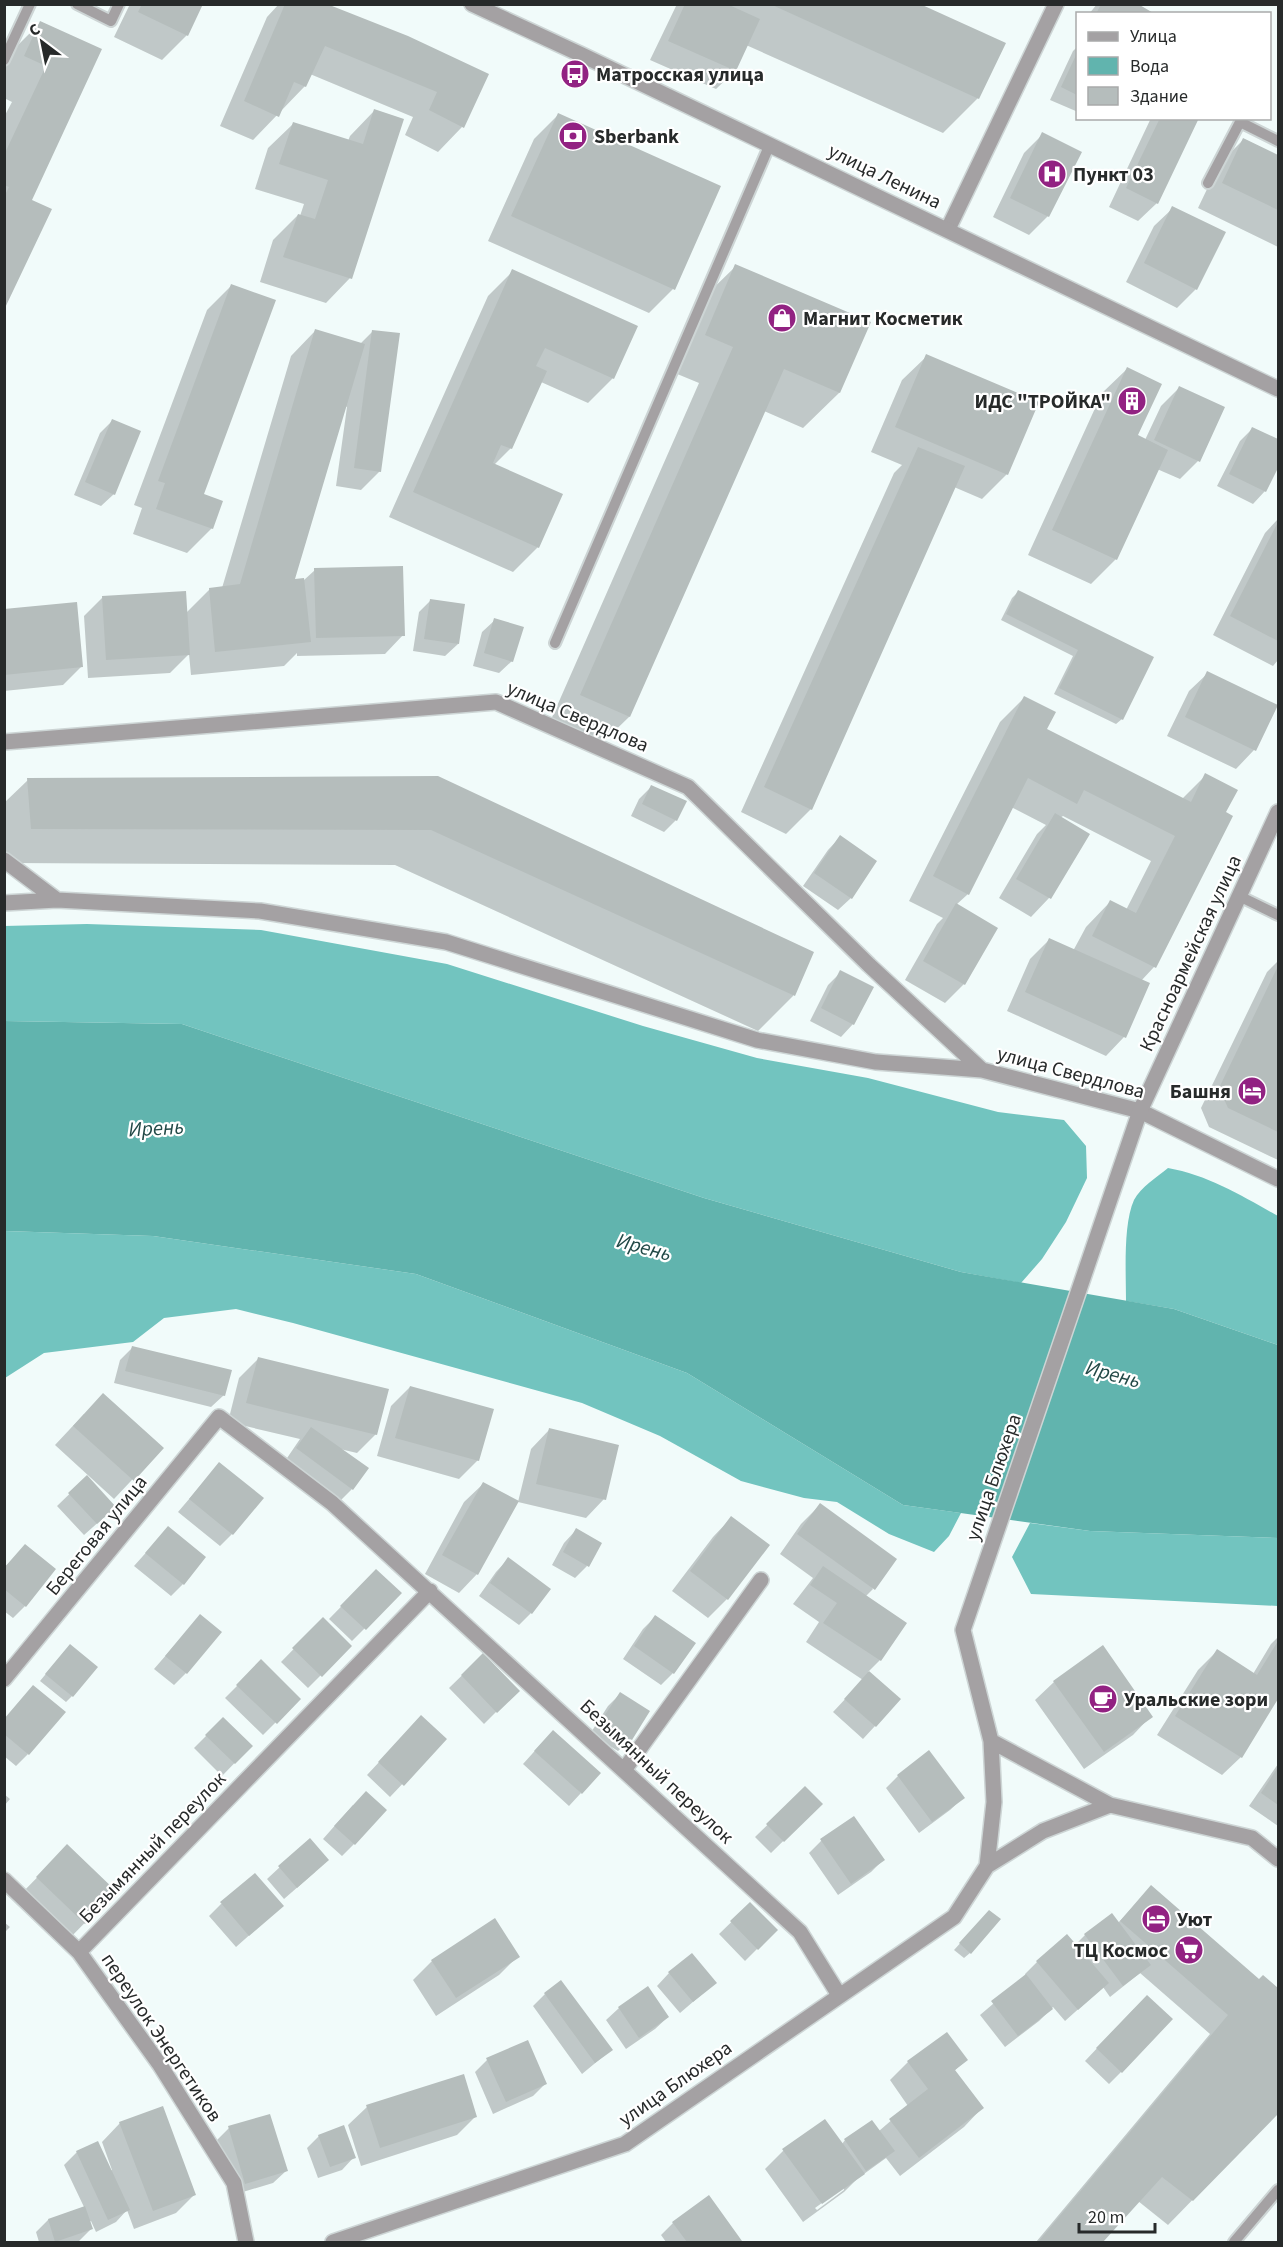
<svg xmlns="http://www.w3.org/2000/svg" width="1283" height="2247" viewBox="0 0 1283 2247" font-family="'Source Sans 3',sans-serif">
<style>
.forest{fill:#72c4bf}
.water{fill:#61b4ae}
.shadow{fill:#0003;fill-rule:evenodd}
.building{fill:#b5bdbc}
.lines{fill:none;stroke-linecap:round;stroke-linejoin:round}
.service-casing{stroke:#cdd5d5;stroke-width:14}
.minor-casing{stroke:#cdd5d5;stroke-width:18}
.tertiary-casing{stroke:#cdd5d5;stroke-width:18}
.service{stroke:#a4a1a3;stroke-width:10}
.minor{stroke:#a4a1a3;stroke-width:15}
.tertiary{stroke:#a4a1a3;stroke-width:15}
.labels{text-anchor:middle;stroke-width:4.5;stroke-linejoin:round;paint-order:stroke}
.poi-label{font-size:20px;font-weight:bold;fill:#272a2a;stroke:#fff;text-anchor:start}
.street-label{font-size:20px;fill:#272a2a;stroke:#fff}
.water-label{font-size:21px;font-style:italic;fill:#224947;stroke:#fff}
</style>
<rect width="100%" height="100%" fill="#f1fbfa"/>
<!-- forest -->
<path class="forest" d="M87,924L261,930L447,964L643,1026L757,1058L868,1078L998,1112L1064,1120L1086,1146L1087,1178L1066,1222L1042,1259L1021,1283L961,1272L704,1198L182,1024L5,1021L4,926Z
M1168,1168C1208,1175 1244,1197 1278,1216V1345L1174,1309L1126,1301C1126,1273 1123,1224 1134,1200C1141,1187 1157,1177 1168,1168Z
M5,1231L153,1236L416,1274L687,1373L903,1505L961,1513L949,1536L934,1552L889,1534L837,1502L804,1498L741,1481L660,1436L582,1403L293,1323L236,1309L164,1318L133,1342L44,1353L5,1378Z
M1030,1523L1090,1531L1278,1538V1606L1031,1594L1012,1557Z"/>
<!-- water -->
<path class="water" d="M5,1021L182,1024L704,1198L961,1272L1174,1309L1278,1345V1538L1090,1531L903,1505L687,1373L416,1274L153,1236L5,1231Z"/>
<!-- shadow -->
<path class="shadow" d="M130,4H201L187,35L162,60L114,37Z
M279,4H323L408,37L462,127L438,152L405,135L413,117L310,74L305,86L253,140L220,126L267,17Z
M677,4H917L978,98L943,133L746,45L735,71L716,89L650,60Z
M1097,4H1135L1152,14H1089Z
M41,22L100,50L30,201L4,307V117L12,102L4,98V59Z
M1078,46V112L1050,100L1073,51Z
M374,111L350,278L326,303L260,282L273,240L298,215L300,216L304,204L255,189L268,148L293,124L348,141L350,136Z
M559,114L673,289L649,313L488,241L534,139Z
M1151,118H1197L1157,203L1138,221L1109,207Z
M1043,134L1048,216L1029,235L993,217L1024,153Z
M1244,139L1278,156V247L1198,208L1219,164Z
M1173,208L1196,289L1177,308L1126,282L1154,226Z
M736,266L869,323L839,393L803,428L764,411L629,717L593,752L546,731L699,383L670,371L700,301Z
M513,271L613,378L588,403L541,382L511,448L494,465L538,547L513,572L389,517L488,296Z
M232,285L202,495L212,528L187,553L133,534L142,508L134,505L207,310Z
M315,331L360,344L373,331L380,471L361,490L336,486L347,407L345,406L293,580H304L315,570L403,635L385,654L297,656V653L284,666L191,675L189,654L170,673L88,678L84,616L103,597L186,613L210,589L222,588L291,356Z
M927,356L1007,474L982,499L954,487L811,809L786,834L741,812L894,473L902,465L871,452L902,380Z
M1127,369L1136,435L1145,440L1161,406L1180,387L1198,461L1180,479L1157,469L1116,559L1091,584L1028,555L1102,393Z
M112,421L114,494L101,506L74,495L100,433Z
M1253,428L1278,441V464L1265,491L1253,504L1217,486L1240,441Z
M1278,519V660L1273,666L1213,635L1265,533Z
M1018,592L1152,658L1122,719L1116,724L1054,694L1073,656L1001,620L1012,598Z
M431,600L458,644L445,656L413,651L419,612Z
M4,611L82,666L63,685L4,691Z
M495,620L512,661L499,673L473,666L482,632Z
M1208,673L1276,705L1254,750L1236,769L1167,736L1189,691Z
M1024,698L1045,730L1182,799L1206,775L1154,967L1141,981L1124,1037L1106,1056L1007,1011L1030,959L1049,940L1073,951L1086,927L1110,902L1126,910L1151,861L1063,816L1060,818L1088,834L1049,898L1031,917L999,898L1037,834L1046,825L1011,807L968,894L956,905L964,984L945,1003L905,980L937,924L943,918L909,901L1000,722Z
M438,777L812,953L793,996L758,1031L395,865L4,863V803L28,780Z
M652,786L676,820L664,832L631,816L639,799Z
M840,837L875,861L851,898L838,910L803,886L828,850Z
M1278,961V1160L1209,1127L1201,1108L1267,972Z
M841,972L853,1024L841,1037L810,1021L828,985Z
M132,1348L224,1395L211,1407L114,1383L120,1360Z
M258,1359L376,1434L357,1453L340,1449L352,1489L340,1501L285,1461L300,1439L228,1422L239,1378Z
M410,1387L478,1460L459,1479L377,1456L391,1406Z
M84,1414L162,1448L114,1499L55,1445Z
M549,1430L604,1499L586,1518L518,1502L531,1449Z
M219,1464L232,1534L220,1546L178,1512Z
M87,1477L102,1519L84,1535L57,1506Z
M483,1484L477,1574L459,1593L425,1574L464,1502Z
M820,1505L873,1589L865,1597L905,1623L880,1660L868,1672L899,1700L863,1739L833,1712L863,1680L806,1642L819,1622L793,1604L813,1578L780,1554L801,1524Z
M731,1518L768,1546L727,1599L708,1618L672,1591L713,1537Z
M168,1528L183,1584L171,1596L134,1566Z
M576,1530L587,1566L575,1578L552,1565L564,1543Z
M25,1546V1606L13,1618L4,1611V1568Z
M508,1559L531,1613L519,1625L479,1596L496,1572Z
M376,1571L400,1593L352,1641L329,1619Z
M200,1616L186,1673L174,1685L154,1669Z
M656,1616L673,1673L661,1685L623,1659L643,1629Z
M323,1619L350,1646L308,1688L281,1662Z
M1278,1637V1696L1241,1757L1222,1775L1157,1735L1198,1670L1217,1651L1253,1674L1271,1644Z
M64,1652L72,1696L66,1702L40,1681Z
M483,1655L517,1691L484,1724L449,1688Z
M261,1662L299,1699L263,1735L225,1698Z
M1054,1682L1151,1716L1133,1735L1084,1769L1035,1700Z
M620,1694L631,1739L618,1751L590,1734L608,1706Z
M4,1719L28,1754L16,1766L4,1756Z
M223,1719L251,1746L222,1776L194,1748Z
M409,1730L445,1739L390,1797L367,1775Z
M541,1744L581,1793L569,1806L523,1764Z
M1278,1764V1826L1249,1806Z
M898,1776L963,1798L950,1810L919,1833L886,1788Z
M805,1788L821,1804L771,1853L755,1837Z
M4,1794L10,1799L4,1806Z
M353,1805L354,1844L342,1856L323,1839Z
M854,1818L883,1860L871,1872L838,1895L809,1853L821,1841Z
M309,1840L315,1872L284,1899L267,1879Z
M67,1847L115,1892L66,1942L19,1896Z
M1151,1887L1248,1989L1263,1977L1278,1990V2112L1168,2225L1138,2201L1101,2242H1036L1210,2034L1140,1973L1110,1997L1103,1987L1065,2021L1053,2007L1039,2021L1005,2047L980,2015L1026,1976L1025,1974L1037,1962L1075,1945L1085,1935L1118,1923Z
M221,1904L282,1906L236,1947L209,1916Z
M750,1904L776,1930L745,1961L719,1934Z
M984,1917L970,1953L964,1958L954,1950Z
M4,1922L10,1927L4,1933Z
M518,1956L499,1975L436,2016L413,1980L432,1961Z
M669,1973L715,1983L680,2013L657,1986Z
M648,1988L668,2017L655,2029L626,2049L606,2020L619,2008Z
M545,1994L611,2050L582,2074L533,2006Z
M1134,2009L1121,2072L1109,2084L1085,2061Z
M487,2060L545,2084L533,2096L493,2114L475,2072Z
M966,2060L954,2071L982,2108L964,2127L900,2176L886,2158L857,2179L844,2192L803,2222L765,2169L783,2151L825,2121L842,2144L845,2140L879,2131L908,2106L890,2080L908,2062ZM844,2187V2190L817,2210L815,2208Z
M367,2107L476,2116L457,2135L361,2166L348,2125Z
M120,2123L194,2195L176,2213L134,2229L127,2210L116,2222L96,2232L91,2221L89,2222L91,2229L79,2241L39,2242L36,2232L48,2220L84,2207L64,2165L77,2152L110,2171L112,2170L102,2142Z
M229,2128L286,2171L273,2183L233,2195L217,2140Z
M319,2136L354,2157L342,2170L318,2178L307,2148Z
M673,2223L740,2241L666,2242L661,2235Z"/>
<!-- building -->
<path class="building" d="M142,4H203L188,36L138,12Z
M285,4H327L408,36L489,74L464,128L429,110L437,92L325,46L306,87L294,82L279,117L244,101Z
M685,4H727L760,19L736,71L668,41Z
M770,4H920L1006,43L979,99Z
M1101,4H1138L1155,14H1096Z
M40,21L102,49L32,200L52,209L4,310V197L9,187L4,185V155L46,66L24,56Z
M1077,53V95L1061,87Z
M374,109L404,119L352,279L283,257L298,214L315,219L328,180L279,164L293,122L363,144Z
M558,113L721,186L675,290L511,216Z
M1160,118H1199L1158,204L1126,188Z
M1042,132L1082,152L1049,217L1010,198Z
M1243,138L1278,155V210L1222,183Z
M1172,206L1226,232L1197,290L1144,263Z
M735,264L871,322L840,393L784,369L630,717L580,695L733,347L705,335Z
M512,269L638,326L614,379L545,348L536,366L547,371L512,449L501,445L493,463L563,494L539,548L413,492Z
M231,284L276,300L204,494L223,501L213,529L156,509L165,483L158,481Z
M315,329L365,344L295,579L304,578L311,642L215,652L209,588L240,584Z
M372,330L400,333L381,472L354,468Z
M926,354L1039,402L1008,475L895,427Z
M1127,367L1162,384L1138,435L1168,450L1117,560L1052,530Z
M1179,386L1225,407L1200,462L1154,440Z
M112,419L141,431L115,495L85,482Z
M1252,427L1278,439V468L1266,492L1229,474Z
M918,447L965,466L812,810L764,787Z
M1278,522V641L1230,616Z
M403,566L405,636L316,638L314,568Z
M1018,590L1154,657L1123,720L1059,688L1078,650L1006,614Z
M186,591L190,655L106,660L102,596Z
M430,599L465,604L459,644L424,639Z
M77,602L83,667L4,675V609Z
M494,618L524,627L513,662L484,653Z
M1207,671L1278,705L1256,751L1185,717Z
M1024,696L1056,712L1047,729L1191,802L1205,773L1238,790L1226,812L1233,816L1156,968L1092,936L1110,900L1136,913L1175,836L1084,790L1077,804L1028,778L969,895L933,876Z
M438,776L814,952L795,996L431,830L31,829L27,778Z
M651,785L687,801L677,821L642,804Z
M1055,813L1090,834L1051,899L1016,879Z
M840,835L877,861L852,899L814,873Z
M956,903L998,928L965,985L923,961Z
M1049,938L1150,983L1126,1038L1025,992Z
M1278,966V1132L1228,1108L1219,1088Z
M840,970L874,987L854,1025L821,1008Z
M132,1346L232,1370L225,1396L125,1371Z
M258,1357L389,1389L377,1435L246,1403Z
M410,1386L494,1409L479,1461L395,1438Z
M103,1393L164,1448L134,1481L73,1426Z
M311,1427L369,1468L353,1490L296,1448Z
M549,1428L619,1445L606,1500L536,1484Z
M219,1462L264,1498L233,1535L189,1499Z
M87,1475L116,1507L97,1524L68,1493Z
M483,1482L519,1501L478,1575L442,1555Z
M820,1503L897,1559L875,1590L797,1534Z
M731,1516L770,1545L728,1600L690,1571Z
M168,1526L206,1557L184,1585L145,1553Z
M576,1528L602,1543L589,1567L563,1552Z
M25,1544L56,1569L26,1607L4,1589V1568Z
M508,1557L551,1589L532,1614L490,1583Z
M823,1566L907,1623L881,1661L823,1623L837,1603L810,1585Z
M376,1569L402,1593L366,1630L340,1606Z
M200,1614L222,1632L187,1674L165,1656Z
M655,1615L696,1643L674,1674L634,1646Z
M323,1617L352,1646L322,1677L292,1648Z
M1278,1641V1699L1242,1758L1175,1716L1217,1649L1257,1675Z
M70,1644L98,1667L73,1697L45,1674Z
M1103,1645L1153,1717L1104,1752L1053,1681Z
M483,1653L520,1691L497,1713L461,1675Z
M261,1659L301,1699L277,1724L236,1685Z
M869,1671L901,1699L876,1727L844,1699Z
M33,1685L66,1712L29,1755L4,1734V1719Z
M620,1692L650,1711L632,1740L601,1721Z
M421,1715L447,1739L404,1786L378,1762Z
M223,1717L253,1746L235,1764L205,1735Z
M553,1730L601,1773L582,1794L534,1751Z
M929,1750L965,1798L932,1822L897,1775Z
M1278,1767V1805L1261,1793Z
M805,1786L823,1804L784,1842L766,1824Z
M366,1791L387,1810L355,1845L334,1826Z
M854,1816L885,1860L851,1884L820,1839Z
M310,1838L329,1860L297,1888L278,1866Z
M67,1844L117,1892L85,1924L36,1877Z
M255,1873L284,1906L249,1936L220,1902Z
M1151,1885L1259,1979L1263,1975L1278,1988V2114L1193,2201L1162,2177L1103,2242H1038L1228,2015L1120,1921Z
M750,1902L778,1930L758,1950L730,1921Z
M989,1910L1001,1919L971,1954L959,1943Z
M1112,1913L1151,1965L1123,1986L1084,1934Z
M495,1918L520,1957L456,1998L431,1960Z
M1067,1934L1109,1983L1078,2010L1036,1961Z
M692,1953L717,1983L693,2002L668,1972Z
M1026,1974L1053,2009L1018,2036L991,2001Z
M561,1980L613,2050L595,2063L544,1993Z
M648,1986L669,2017L639,2038L618,2007Z
M1147,1995L1173,2019L1122,2073L1096,2048Z
M947,2032L968,2060L955,2070L984,2108L919,2158L889,2119L928,2089L907,2061Z
M528,2040L547,2084L506,2102L486,2058Z
M464,2074L477,2117L380,2148L366,2105Z
M163,2106L196,2195L153,2211L119,2122Z
M270,2114L288,2171L245,2184L228,2126Z
M825,2119L865,2174L822,2204L782,2149Z
M872,2120L895,2151L866,2171L844,2139Z
M344,2125L356,2158L330,2167L318,2135Z
M98,2141L130,2210L108,2220L76,2151Z
M709,2195L742,2241L740,2242H687L672,2222Z
M85,2206L93,2229L55,2242L48,2219Z"/>
<g class="lines">
<!-- service casing -->
<g class="service-casing">
<path id="service" d="M77,4L111,21L119,4
M4,60L30,4
M1208,183L1240,122L1278,141
M555,643L770,144
M1239,896L1278,915
M1234,2242L1278,2190"/>
</g>
<!-- minor casing -->
<g class="minor-casing">
<path id="minor" d="M948,229L1056,4
M4,742L496,702L688,787L869,965L982,1070
M4,860L57,900
M4,903L57,900L260,911L446,942L757,1040L876,1062L982,1070L1140,1111L1278,1179
M4,1679L219,1417L332,1503L800,1932L839,1995
M624,1770L761,1580
M4,1880L79,1952L160,2065L234,2183L246,2242
M79,1952L430,1591"/>
</g>
<!-- tertiary casing -->
<g class="tertiary-casing">
<path id="tertiary" d="M472,4L582,55L1278,389
M991,1741L1110,1805L1252,1838L1278,1859
M987,1866L994,1802L991,1741L963,1630L1140,1111L1278,812
M333,2242L625,2144L954,1917L987,1866L1043,1831L1110,1805"/>
</g>
<!-- service -->
<use href="#service" class="service"/>
<!-- minor -->
<use href="#minor" class="minor"/>
<!-- tertiary -->
<use href="#tertiary" class="tertiary"/>
</g>
<!-- icons -->
<defs>
<g id="bus-disc" transform="scale(1.5)"><circle r="9.5" fill="#922282" stroke="#fff"/><path d="M-5-6H5V4H4V6H2V4H-2V6H-4V4H-5ZM-3.5-4V0h7V-4ZM-3.5 1.2v1.5H-2V1.2ZM2 1.2v1.5H3.5V1.2Z" fill="#fff"/></g>
<g id="bank-disc" transform="scale(1.5)"><circle r="9.5" fill="#922282" stroke="#fff"/><path d="M-6-4H6V4H-6ZM0-2.3a2.3 2.3 0 1 0 0 4.6a2.3 2.3 0 1 0 0-4.6Z" fill="#fff"/></g>
<g id="hospital-disc" transform="scale(1.5)"><circle r="9.5" fill="#922282" stroke="#fff"/><path d="M-5-5h3v3.5h4V-5h3V5h-3V1.5h-4V5h-3Z" fill="#fff"/></g>
<g id="shop-disc" transform="scale(1.5)"><circle r="9.5" fill="#922282" stroke="#fff"/><path d="M-5-2.5h2.3a2.7 3.5 0 0 1 5.4 0H5L5.5 6h-11ZM-1.5-2.5h3a1.5 2.3 0 0 0-3 0Z" fill="#fff"/></g>
<g id="building-disc" transform="scale(1.5)"><circle r="9.5" fill="#922282" stroke="#fff"/><path d="M-4-6H4V6H1V3H-1V6H-4ZM-2.5-4.3h1.7v1.8h-1.7ZM.8-4.3h1.7v1.8H.8ZM-2.5-1h1.7V.8h-1.7ZM.8-1h1.7V.8H.8Z" fill="#fff"/></g>
<g id="hotel-disc" transform="scale(1.5)"><circle r="9.5" fill="#922282" stroke="#fff"/><path d="M-6-4.5h1.5V1H6V5H4.5V3h-9V5H-6ZM-4 0a1.8 1.8 0 1 1 3.6 0ZM.5 0V-2.5h3Q6-2.5 6 0Z" fill="#fff"/></g>
<g id="cafe-disc" transform="scale(1.5)"><circle r="9.5" fill="#922282" stroke="#fff"/><path d="M-5.5-4.5H6V0H3Q3 3.5 0 3.5H-2.5Q-5.5 3.5-5.5 0ZM3-3.2v2h1.7v-2ZM-6 4.5H4V6H-6Z" fill="#fff"/></g>
<g id="supermarket-disc" transform="scale(1.5)"><circle r="9.5" fill="#922282" stroke="#fff"/><path d="M-6-5.5h2.5l.6 2H6L4.5 2H-2.5L-4.4-4H-6ZM-1.5 3.2a1.3 1.3 0 1 0 .1 0ZM3 3.2a1.3 1.3 0 1 0 .1 0Z" fill="#fff"/></g>
</defs>
<g fill-rule="evenodd">
<use href="#bus-disc" x="575" y="74"/>
<use href="#bank-disc" x="573" y="136"/>
<use href="#hospital-disc" x="1052" y="174"/>
<use href="#shop-disc" x="782" y="318"/>
<use href="#building-disc" x="1132" y="401"/>
<use href="#hotel-disc" x="1252" y="1091"/>
<use href="#cafe-disc" x="1103" y="1699"/>
<use href="#hotel-disc" x="1156" y="1919"/>
<use href="#supermarket-disc" x="1189" y="1950"/>
</g>
<g class="labels">
<!-- poi labels -->
<g class="poi-label">
<text x="596" y="81">Матросская улица</text>
<text x="594" y="143">Sberbank</text>
<text x="1073" y="181">Пункт 03</text>
<text x="803" y="325">Магнит Косметик</text>
<text x="1111" y="408" text-anchor="end">ИДС "ТРОЙКА"</text>
<text x="1231" y="1098" text-anchor="end">Башня</text>
<text x="1124" y="1706">Уральские зори</text>
<text x="1177" y="1926">Уют</text>
<text x="1168" y="1957" text-anchor="end">ТЦ Космос</text>
</g>
<!-- street labels -->
<g class="street-label">
<text transform="translate(885 176) rotate(26)" y="7">улица Ленина</text>
<text transform="translate(578 716) rotate(23)" y="7">улица Свердлова</text>
<text transform="translate(1190 953) rotate(-65)" y="7">Красноармейская улица</text>
<text transform="translate(1071 1072) rotate(15)" y="7">улица Свердлова</text>
<text transform="translate(993 1477) rotate(-71)" y="7">улица Блюхера</text>
<text transform="translate(96 1535) rotate(-51)" y="7">Береговая улица</text>
<text transform="translate(657 1771) rotate(43)" y="7">Безымянный переулок</text>
<text transform="translate(152 1847) rotate(-46)" y="7">Безымянный переулок</text>
<text transform="translate(162 2037) rotate(56)" y="7">переулок Энергетиков</text>
<text transform="translate(675 2083) rotate(-35)" y="7">улица Блюхера</text>
</g>
<!-- water labels -->
<g class="water-label">
<text transform="translate(156 1128) rotate(-3)" y="7">Ирень</text>
<text transform="translate(644 1247) rotate(15)" y="7">Ирень</text>
<text transform="translate(1113 1374) rotate(15)" y="7">Ирень</text>
</g>
</g>
<!-- border -->
<rect width="1283" height="2247" fill="none" stroke="#272a2a" stroke-width="12"/>
<!-- legend -->
<rect x="1076" y="12" width="195" height="108" fill="#ffffff" stroke="#a9aaaa" stroke-width="1.5"/>
<rect x="1088" y="32" width="30" height="9" fill="#a4a1a3" stroke="#a9aaaa" stroke-width="1.5"/>
<text x="1130" y="42" font-size="18" fill="#272a2a">Улица</text>
<rect x="1088" y="57" width="30" height="18" fill="#61b4ae" stroke="#a9aaaa" stroke-width="1.5"/>
<text x="1130" y="72" font-size="18" fill="#272a2a">Вода</text>
<rect x="1088" y="87" width="30" height="18" fill="#b5bdbc" stroke="#a9aaaa" stroke-width="1.5"/>
<text x="1130" y="102" font-size="18" fill="#272a2a">Здание</text>
<!-- north arrow -->
<g transform="translate(42 42) rotate(328)" stroke="#ffffff" stroke-width="4.5" paint-order="stroke">
<path d="M0-4.5L10 22L0 15L-10 22Z" fill="#272a2a"/>
<text y="-9" font-size="16" font-weight="bold" text-anchor="middle" fill="#272a2a">С</text>
</g>
<!-- scale -->
<path d="M1079 2223v9h76v-9" fill="none" stroke="#272a2a" stroke-width="3"/>
<text x="1088" y="2223" font-size="18" fill="#272a2a" stroke="#ffffff" stroke-width="4.5" paint-order="stroke">20 m</text>
</svg>
